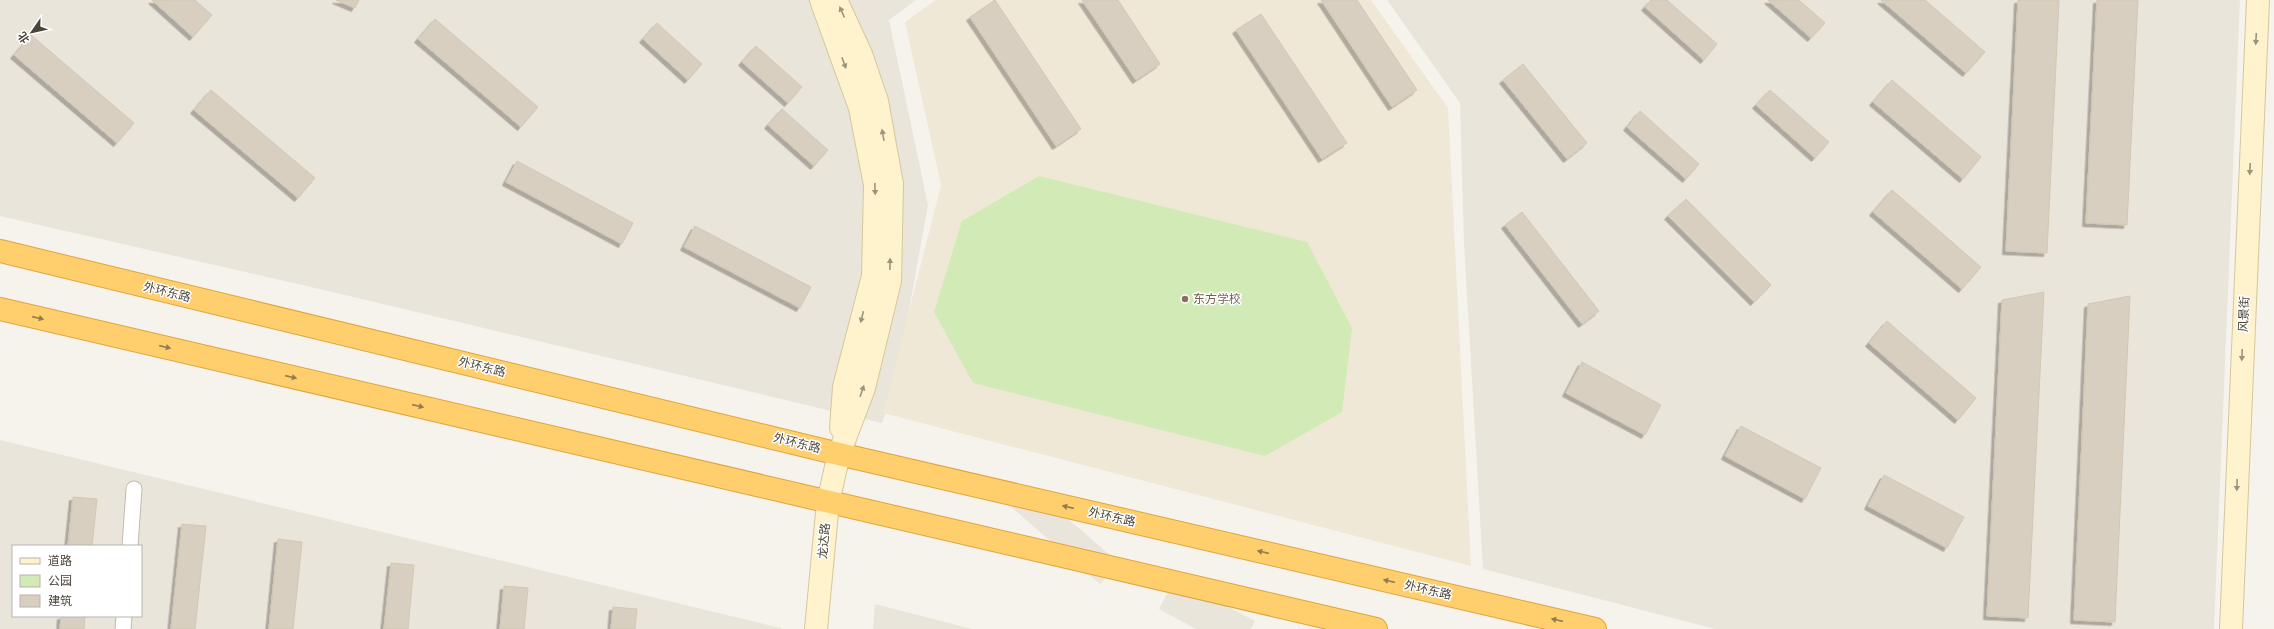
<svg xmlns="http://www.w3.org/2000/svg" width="2274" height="629" viewBox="0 0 2274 629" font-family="'Fira Sans','Noto Sans SC',sans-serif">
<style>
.residential{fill:#eae5da;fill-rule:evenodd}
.education{fill:#efe8d6}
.green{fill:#d2eab5}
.building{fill:#d8cfc1;stroke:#d3c7b4;filter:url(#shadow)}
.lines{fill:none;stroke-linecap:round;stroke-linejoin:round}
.street-casing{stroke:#c2bbae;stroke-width:17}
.secondary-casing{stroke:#d6c79b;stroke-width:24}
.highway-casing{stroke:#e0a43c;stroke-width:24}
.street{stroke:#fff;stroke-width:15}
.secondary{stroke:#fff3cd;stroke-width:22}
.highway{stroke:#ffcf6e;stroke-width:22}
.oneway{fill:#9c937c}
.oneway2{fill:#937c4e}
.education-dot{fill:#8d6e63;stroke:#fff;stroke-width:1.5}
.labels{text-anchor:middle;stroke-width:3;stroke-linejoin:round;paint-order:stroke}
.street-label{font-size:12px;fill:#4b4439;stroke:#fff}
.education-label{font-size:12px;fill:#785e54;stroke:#fff;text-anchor:start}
</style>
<defs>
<filter id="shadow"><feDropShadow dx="-3.5" dy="3.5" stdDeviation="0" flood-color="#0004"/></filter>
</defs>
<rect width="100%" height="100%" fill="#f6f3ec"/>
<!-- residential -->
<path class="residential" d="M0,0H916L889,20L928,205L895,387L882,423L324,290L0,216Z
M1387,0H2240L2214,629H1715L1483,569L1464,243L1460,103Z
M0,440L781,628V629H0ZM13,546H141V616H13Z
M1029,485L1119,563L1100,584L1011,507Z
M1175,579L1255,621L1251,629H1196L1159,609Z
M875,604L972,629H873Z"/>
<!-- education -->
<path class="education" d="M936,0H1371L1448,108L1471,566L883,413L941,185L905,22Z"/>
<!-- green -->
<path class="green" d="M1039,176L1307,242L1352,328L1342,412L1265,456L973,383L934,312L962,221Z"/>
<!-- building -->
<path class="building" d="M152,0H195L212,15L193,37Z
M336,0H359L355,8Z
M995,0L1081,129L1056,146L970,17Z
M1082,0H1118L1160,64L1136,80Z
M1321,0H1357L1417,90L1392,107Z
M1651,0H1667L1717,44L1704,60L1645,7Z
M1768,0H1799L1825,23L1811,38Z
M1881,0H1925L1985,52L1966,73Z
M2018,0H2059L2047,253L2006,251Z
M2097,0H2138L2127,225L2086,223Z
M1261,14L1347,143L1322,159L1236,30Z
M435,19L538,107L521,127L418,39Z
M657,23L702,64L688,80L643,39Z
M31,35L134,123L117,143L14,55Z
M756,46L802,87L788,103L742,62Z
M1523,64L1587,143L1567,159L1503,80Z
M1892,80L1981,157L1963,179L1873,102Z
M211,90L315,178L298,198L194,110Z
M1770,90L1829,142L1815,158L1756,105Z
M782,109L828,150L814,166L768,125Z
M1640,111L1699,164L1686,179L1627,127Z
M517,161L633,223L622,244L506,182Z
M1892,190L1981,267L1962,289L1873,212Z
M1686,199L1771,285L1754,302L1668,216Z
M1522,212L1599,311L1582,324L1505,225Z
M695,226L811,287L800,308L684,247Z
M2044,292L2028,618L1987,616L2002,300Z
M2130,296L2115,622L2074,620L2088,304Z
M1887,321L1976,398L1958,420L1869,343Z
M1582,362L1661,405L1645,435L1566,393Z
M1741,426L1821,468L1805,499L1725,456Z
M1884,475L1964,517L1947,548L1868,506Z
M73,497L97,499L92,546H68Z
M182,524L206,526L195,629H171Z
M278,539L302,542L293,629H269Z
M391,563L414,565L408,629H384Z
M504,586L528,588L524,629H500Z
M613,607L637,609L635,629H611Z
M61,616H85L84,629H60Z"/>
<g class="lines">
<!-- street casing -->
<g class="street-casing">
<path id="street" d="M130,546L134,489
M123,629L124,616"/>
</g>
<!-- secondary casing -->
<g class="secondary-casing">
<path id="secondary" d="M821,0L860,108L875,185L873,276L844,387L841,428
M816,629L828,502L839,454L864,388L890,281L892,184L877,101L861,54L836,0
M2231,629L2258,0"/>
</g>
<!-- highway casing -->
<g class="highway-casing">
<path id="highway" d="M0,251L839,454L1595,629
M0,309L1376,629"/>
</g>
<!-- street -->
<use href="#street" class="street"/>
<!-- secondary -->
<use href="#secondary" class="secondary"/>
<!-- highway -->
<use href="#highway" class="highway"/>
</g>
<!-- one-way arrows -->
<defs><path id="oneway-solid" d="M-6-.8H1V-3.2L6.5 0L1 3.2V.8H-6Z"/></defs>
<g class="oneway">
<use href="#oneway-solid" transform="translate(842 12) rotate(-114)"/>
<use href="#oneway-solid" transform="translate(2256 39) rotate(93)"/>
<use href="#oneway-solid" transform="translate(844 63) rotate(70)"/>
<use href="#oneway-solid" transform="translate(883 135) rotate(-100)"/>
<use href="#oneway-solid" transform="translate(2250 169) rotate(92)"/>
<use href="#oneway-solid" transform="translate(875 189) rotate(88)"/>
<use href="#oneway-solid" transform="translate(890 264) rotate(-89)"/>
<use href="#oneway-solid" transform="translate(862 317) rotate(104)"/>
<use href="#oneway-solid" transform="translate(2242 355) rotate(92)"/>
<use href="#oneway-solid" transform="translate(862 391) rotate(-71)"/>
<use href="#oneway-solid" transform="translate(2237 485) rotate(92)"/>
</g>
<g class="oneway2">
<use href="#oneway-solid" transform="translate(38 318) rotate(13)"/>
<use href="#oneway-solid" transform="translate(165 347) rotate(13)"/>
<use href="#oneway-solid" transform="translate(291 377) rotate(13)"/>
<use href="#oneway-solid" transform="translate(418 406) rotate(13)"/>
<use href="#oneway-solid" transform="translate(1068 507) rotate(-167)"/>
<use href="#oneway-solid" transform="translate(1263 552) rotate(-167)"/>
<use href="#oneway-solid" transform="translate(1389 581) rotate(-167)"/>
<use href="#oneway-solid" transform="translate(1557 620) rotate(-167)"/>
</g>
<!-- markers -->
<circle class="education-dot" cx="1185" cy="299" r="4"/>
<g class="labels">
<!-- street labels -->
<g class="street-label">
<text transform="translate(167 292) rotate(14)" y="4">外环东路</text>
<text transform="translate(2244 314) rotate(-88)" y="4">风景街</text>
<text transform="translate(482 367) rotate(14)" y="4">外环东路</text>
<text transform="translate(797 443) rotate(14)" y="4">外环东路</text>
<text transform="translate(1112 517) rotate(13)" y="4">外环东路</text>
<text transform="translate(824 541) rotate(-85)" y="4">龙达路</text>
<text transform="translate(1428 590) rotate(13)" y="4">外环东路</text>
</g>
<!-- education labels -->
<g class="education-label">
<text x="1193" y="303">东方学校</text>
</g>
</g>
<!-- legend -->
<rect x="12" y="545" width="130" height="72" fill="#ffffff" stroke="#b7b4b0"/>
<rect x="20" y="558" width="20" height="6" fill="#fff3cd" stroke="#b7b4b0"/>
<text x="48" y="565" font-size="12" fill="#4b4439">道路</text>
<rect x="20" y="575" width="20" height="12" fill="#d2eab5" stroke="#b7b4b0"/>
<text x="48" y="585" font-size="12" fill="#4b4439">公园</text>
<rect x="20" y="595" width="20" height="12" fill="#d8cfc1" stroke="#b7b4b0"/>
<text x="48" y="605" font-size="12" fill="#4b4439">建筑</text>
<!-- north arrow -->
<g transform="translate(32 32) rotate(236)" stroke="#ffffff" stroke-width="3" paint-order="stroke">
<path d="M0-3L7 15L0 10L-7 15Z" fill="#4b4439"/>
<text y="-6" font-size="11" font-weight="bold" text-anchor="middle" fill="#4b4439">北</text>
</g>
</svg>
